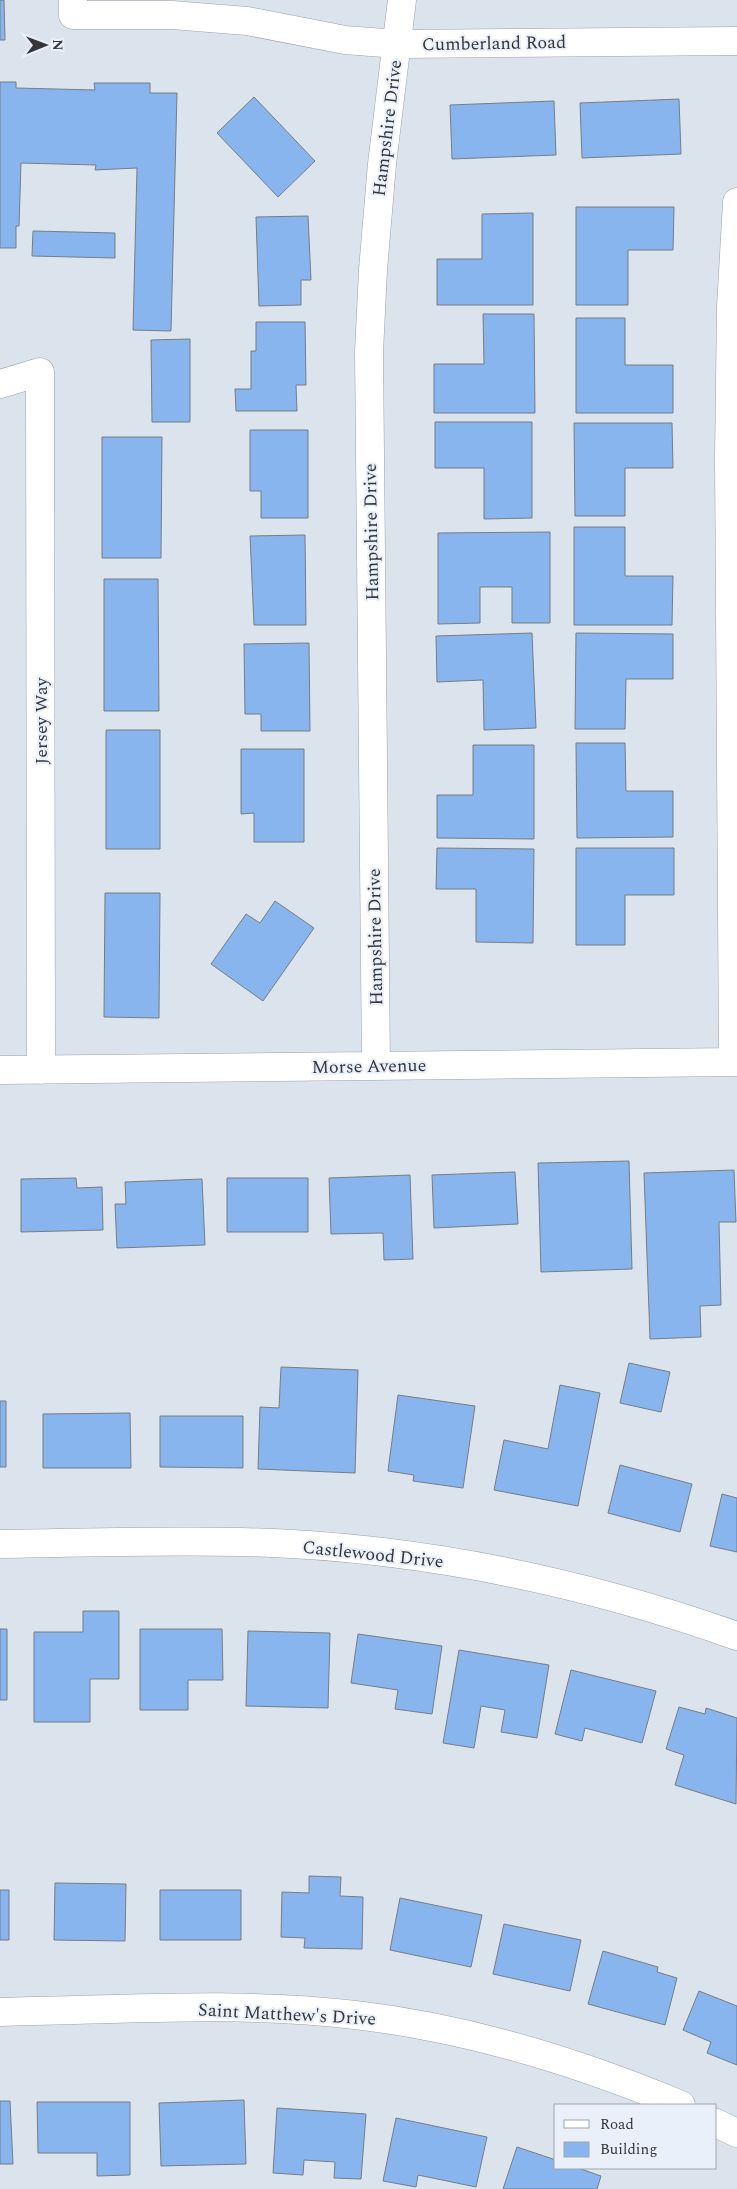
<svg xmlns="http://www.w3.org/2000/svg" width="737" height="2189" viewBox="0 0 737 2189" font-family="Spectral,serif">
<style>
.building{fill:#88b5ed;stroke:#777d85}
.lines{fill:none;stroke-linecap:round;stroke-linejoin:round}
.minor-casing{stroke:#9ba2ab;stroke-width:29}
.minor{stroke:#fff;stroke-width:28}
.labels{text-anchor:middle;stroke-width:4;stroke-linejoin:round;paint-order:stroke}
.street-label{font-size:18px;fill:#34363a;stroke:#e9f0f9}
</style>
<rect width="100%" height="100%" fill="#dbe3ec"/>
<!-- building -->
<path class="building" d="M0,0H4L5,40H0Z
M0,82H16V88L95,90L94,83H150V93H177L171,331L133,330L137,168L95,170L96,165L21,163L19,226H16V248H0Z
M254,97L315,161L278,197L217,133Z
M679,99L681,154L582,158L580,103Z
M554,101L556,155L452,159L450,105Z
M576,207H674L673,250H628V305H576Z
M533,213V305H437V259H482V214Z
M308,216L311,280H301V305L259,306L256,217Z
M33,231L115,233V258L32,256Z
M483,314H534L535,413H434V364H484Z
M576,318H625V365H673V413H576Z
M256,322H305L306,385H296L297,411H236L235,389H251V351H256Z
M190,339V422H152L151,340Z
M435,422H532V518L484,519V468H435Z
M574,423H672L673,468H625V516H575Z
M250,430H308V518H261V491H250Z
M102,437H162L161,558H102Z
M574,527H625V576H673L672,625H574Z
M550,532V623H512V587H480V623L438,624V533Z
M305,535L306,625H254L250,536Z
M104,579H158L159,711H104Z
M532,633L536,728L484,730L483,680L437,682L436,636Z
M576,633L673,634V679H626L625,729H575Z
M309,643L310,731H261V714H245L244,644Z
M106,730H160V849H106Z
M576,743H625L626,791H673V837L577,838Z
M473,745H534V839L437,838V795H473Z
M241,749H304V842H254V813L241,814Z
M437,848L534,849L533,943L476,942V889H436Z
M576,848H674V895H625V945H576Z
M105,893H160L159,1018L104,1017Z
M275,901L314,928L263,1001L211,964L246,914L260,923Z
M629,1161L632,1269L541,1272L538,1163Z
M734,1170L736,1222H719L721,1305L700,1306L701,1337L650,1339L644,1173Z
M515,1172L518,1224L434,1228L432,1175Z
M410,1175L413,1259L384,1260L383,1233L331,1234L329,1178Z
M76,1178L77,1188L102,1187L103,1230L21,1232V1179Z
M227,1178H308V1232H227Z
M202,1179L205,1245L117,1248L115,1204H126L125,1182Z
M629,1363L670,1372L661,1412L620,1403Z
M281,1367L358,1370L355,1473L258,1469L260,1407L279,1408Z
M560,1385L600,1393L578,1506L494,1490L504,1440L548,1449Z
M398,1395L475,1406L463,1488L413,1481L414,1475L388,1471Z
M0,1401H6V1467H0Z
M130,1413L131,1468H43V1414Z
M160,1416H243V1468L160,1467Z
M620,1465L692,1484L680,1532L608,1513Z
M722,1494L737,1498V1552L710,1546Z
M83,1611H119V1679H90V1722H34V1632H83Z
M0,1629H7V1700H0Z
M140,1629H222L223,1680H188V1710H140Z
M248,1631L330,1633L328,1708L246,1706Z
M358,1634L442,1646L432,1714L395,1709L398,1690L351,1683Z
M459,1650L549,1665L537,1738L501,1732L505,1710L481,1706L474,1748L443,1743Z
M571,1670L656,1691L642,1743L585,1728L582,1741L555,1734Z
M679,1707L705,1714L706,1708L737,1718L736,1804L675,1785L684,1755L666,1749Z
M309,1876L341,1877L340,1896L363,1897L362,1949L304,1948L305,1938L281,1937L282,1892L309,1893Z
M55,1883L126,1884L125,1941L54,1940Z
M0,1890H9V1940H0Z
M160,1890H241V1940H160Z
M400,1898L482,1915L471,1967L390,1950Z
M504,1924L581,1940L570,1991L493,1974Z
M603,1951L658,1967L657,1972L677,1978L665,2025L588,2004Z
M699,1991L737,2006V2065L707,2053L711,2042L683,2030Z
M244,2100L246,2164L161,2166L159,2103Z
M0,2101H10L13,2164H0Z
M37,2102H130V2175L97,2176V2153H38Z
M277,2108L366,2114L361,2179L334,2178L335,2162L304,2160L303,2175L273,2173Z
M396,2118L487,2137L476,2187L418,2175L416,2187L383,2181Z
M517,2147L556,2160V2168H578L601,2176L597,2189H503Z"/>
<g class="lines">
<!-- minor casing -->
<g class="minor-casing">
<path id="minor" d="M73,0V15H172L247,21L345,40L397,44L737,41
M0,384L40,372L41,1070
M733,1062L729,458L731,307L737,202
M376,1066L369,352L373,270L382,164L402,0
M0,1070L737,1062
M0,1544C80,1543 161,1540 242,1542C410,1546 579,1580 737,1636
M0,2012C117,2010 239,2001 355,2015C467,2028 576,2061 681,2105
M716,2123L737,2133"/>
</g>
<!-- minor -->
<use href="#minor" class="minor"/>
</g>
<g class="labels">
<!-- street labels -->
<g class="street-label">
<text transform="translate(494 43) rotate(-1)" y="6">Cumberland Road</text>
<text transform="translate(387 128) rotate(-83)" y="6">Hampshire Drive</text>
<text transform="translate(371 532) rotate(-91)" y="6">Hampshire Drive</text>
<text transform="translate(41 721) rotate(-90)" y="6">Jersey Way</text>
<text transform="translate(375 937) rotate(-91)" y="6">Hampshire Drive</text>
<text transform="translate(369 1066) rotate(-1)" y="6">Morse Avenue</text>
<text transform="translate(373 1554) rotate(6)" y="6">Castlewood Drive</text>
<text transform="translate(287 2014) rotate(3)" y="6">Saint Matthew's Drive</text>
</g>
</g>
<!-- legend -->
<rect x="554" y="2104" width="162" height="65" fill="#e9f0f9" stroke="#a1a6ad"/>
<rect x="564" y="2120" width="25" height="8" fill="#ffffff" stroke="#a1a6ad"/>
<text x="600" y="2129" font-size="15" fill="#34363a">Road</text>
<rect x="564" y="2142" width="25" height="15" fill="#88b5ed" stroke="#a1a6ad"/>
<text x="600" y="2154" font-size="15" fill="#34363a">Building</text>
<!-- north arrow -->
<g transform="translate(45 45) rotate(89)" stroke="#e9f0f9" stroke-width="4" paint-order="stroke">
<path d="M0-4L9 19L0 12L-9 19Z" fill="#34363a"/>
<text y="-8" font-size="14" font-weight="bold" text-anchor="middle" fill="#34363a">N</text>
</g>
</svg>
